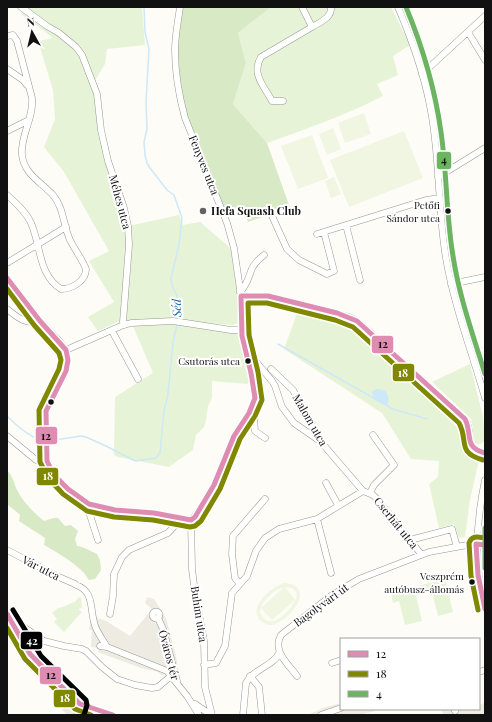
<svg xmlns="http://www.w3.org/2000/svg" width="492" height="722" viewBox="0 0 492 722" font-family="'Playfair Display',serif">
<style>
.green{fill:#e7f3d7}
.forest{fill:#d8eac5}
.pitch{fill:#f0f6e1;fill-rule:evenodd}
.plaza{fill:#edebe2}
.water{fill:#cde8f7}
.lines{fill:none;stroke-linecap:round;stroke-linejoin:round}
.stream{stroke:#cde8f7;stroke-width:1.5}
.minor-casing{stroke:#979795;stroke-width:7}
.minor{stroke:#fffffe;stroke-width:6}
.bus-1-casing{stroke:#fff;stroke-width:8}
.bus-2-casing{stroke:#fff;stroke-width:8}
.bus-3-casing{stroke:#fff;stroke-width:8}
.bus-4-casing{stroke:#fff;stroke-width:8}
.bus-1{stroke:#de8cb1;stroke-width:5}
.bus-2{stroke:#808800;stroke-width:5}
.bus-3{stroke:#6cb461;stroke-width:5}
.bus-4{stroke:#000;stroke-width:5}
.poi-dot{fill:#646362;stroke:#fff;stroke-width:1.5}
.bus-dot{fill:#111;stroke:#fff;stroke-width:1.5}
.labels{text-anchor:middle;stroke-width:4;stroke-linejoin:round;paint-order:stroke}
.bus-label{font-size:10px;fill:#111;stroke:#fff;text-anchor:end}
.street-label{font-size:11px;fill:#111;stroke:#fff}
.poi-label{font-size:11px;font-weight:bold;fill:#111;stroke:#fff;text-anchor:start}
.water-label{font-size:12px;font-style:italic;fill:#1768a6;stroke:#fff}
.line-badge{stroke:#fff;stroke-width:1.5}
.badge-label{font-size:11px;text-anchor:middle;font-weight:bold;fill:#fff}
.pale-badge-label{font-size:11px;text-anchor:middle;font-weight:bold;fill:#111}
</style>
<rect width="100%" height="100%" fill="#fdfcf7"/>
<!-- green -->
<path class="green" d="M23,7H142L145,45L107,49L105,64L93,84L100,131L129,226L179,215L183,225L200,222L227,245L231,250L238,297L239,323L232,325L208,323L206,329L237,333L245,358L250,382L247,384L212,381V398L208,406L206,420L204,427L196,435L193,450L169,467L118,457L114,455L115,397L153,373L132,324L122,320L98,331L88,317L114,302L89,261L109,251L64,172L44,147L55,119L53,90L38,41L53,38L21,14Z
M271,7H391L410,45L393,56L398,75L377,84L383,96C346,115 306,129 267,143L233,104L246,63L238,33Z
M299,308L337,316L353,324L372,339L462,422C470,439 460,449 479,460L470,500L465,537L459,538L454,524L439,528L429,484L438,477L439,461L411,459L382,413L284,349Z
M470,364L483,417L485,440L481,444H476L473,440V429L471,419L432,382Z
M445,579L453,612L438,616L432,592L416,596L422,621L405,625L399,601L393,603L391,593Z
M79,597L81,598L82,608L78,609L82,612L64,632L54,622L57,619L52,613L58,608C64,608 69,603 75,602Z"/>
<!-- forest -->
<path class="forest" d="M182,7H271L238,33L246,63L233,104L267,143L290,208L248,222L243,208L222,207L185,110L177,56Z
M7,470C14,478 13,481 17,490C23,502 34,513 44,521C49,520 53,517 58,518L65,526L71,525L78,531L75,539L77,546C85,547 90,551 97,554L100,560L101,570L95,579L89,580C87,578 86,575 84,573C74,562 56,552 44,545L45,538L19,521L20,515L7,504Z"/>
<!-- pitch -->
<path class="pitch" d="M364,113L371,134L345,143L338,123Z
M333,128L341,149L327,155L319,134Z
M404,131L423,178L349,207L330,160Z
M312,135L328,178L298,189L281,146Z
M334,177L341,194L331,198L325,181Z
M284,583C320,585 286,627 269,625C265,624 261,622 259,619C249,605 272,587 284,583ZM284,587L261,608L272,620L295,600L285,587C312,588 285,618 273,621C270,622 267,621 264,619L260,612C260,602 274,590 284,587Z"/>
<!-- plaza -->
<path class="plaza" d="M147,597L154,599L166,618L176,656L178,669L167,671L163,676L158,672L141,668L98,652V648L91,647L92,630H89L91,616L106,621L130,636L152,609L145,603Z
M68,698L76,706L75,715H67L59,706Z
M341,703V709H382L360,715H308L323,708Z
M484,703L485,704L484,709L485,715H444L441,709H466L467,711L470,709H479V705Z"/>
<!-- water -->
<path class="water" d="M376,389C386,389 390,394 388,404L385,405L374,399L372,392Z"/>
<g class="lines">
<!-- stream -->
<path class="stream" d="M144,7L145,32L149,49L146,102L147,129L144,142L145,155L147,163L150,168L167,190L174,195L182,218L179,244L171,279L172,285L177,296L178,320
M278,344L393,409L427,419
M7,416C16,425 31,439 45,441
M49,441L81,436L86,437L106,446L133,460L136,461L156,458L160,453L164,411L168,394L173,342L177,324"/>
<!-- minor casing -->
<g class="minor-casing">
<path id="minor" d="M21,7L47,26L59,33L76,47L82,55L97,94L101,130L108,161L124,208L128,226L129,245L123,322L125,324
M180,7C178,21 175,36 175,50C175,73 179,96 185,118L227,223L234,248L241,296L242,336L251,373L255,398L253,405L249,413L234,436L214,485L198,512L191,520
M398,7C413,42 426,79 432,117C440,164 438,212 446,258C454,306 472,352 485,398
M312,27C320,22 332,18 331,7
M468,32L485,60
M7,36L13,35L17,41L32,98C34,118 20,136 22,155C24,174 41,182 53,195C64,208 63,225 70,240C75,250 82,259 86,269C86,281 72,289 61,289C38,275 41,245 31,223C26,212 16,203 7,195
M7,69L23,80L27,85
M422,74L485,16
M283,101H272C264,86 251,74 261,57L312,27L302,7
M7,131L29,120
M438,177L485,148
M272,216L287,249L299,260L327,274L334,271L324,232
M346,225L360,280
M317,234L426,200L440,198
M7,263L66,227
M7,278L40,321L60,342L66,350L68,360L66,371L46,411L47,461L54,475L68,489L89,504L115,510L154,513L181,519L191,520
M451,284L485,277
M240,292C247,285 248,279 251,271C253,264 259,259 264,255
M241,296H268L337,313L349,317L357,321L371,333L386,348L465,419C475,433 461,449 485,453
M7,309C17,317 25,325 40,321
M112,331L138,379
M66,350L121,326L131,323L173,321L231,330H241
M247,355L252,357L272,381L275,386L282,407L294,423L320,441
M271,369L293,390L321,442L363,491
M253,406L255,431L265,438
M7,436L36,460L41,462L47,461
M485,480C476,523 473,566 485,609
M326,483L338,505
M370,493L374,485L394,465L373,435
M89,504V512L98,540
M317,519L331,573
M191,520L192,569L195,593L204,641L205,687L212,715
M410,540L452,529L457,547
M7,550L59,577L75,584
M240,584L235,578L232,554L233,536L265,499
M76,585C94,591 90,608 94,622C95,630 103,640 107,647
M152.5 615a3.5 3.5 0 1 1 7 0a3.5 3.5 0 1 1-7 0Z
M7,614L30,654L62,687L80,704L113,715
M110,614L113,596L114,574L122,557L129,550L168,533L181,519
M158,618L163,629L177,681
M13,624H19L44,641L64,646L82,649L86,651L102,667L117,679L135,685L152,688L158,687L171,676
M100,646L107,647L167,671L187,696L199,715
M332,663L341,660
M204,665L216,663L225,646L232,593L247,576L256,551L265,538L279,529L317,519L363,491L373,495L377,499L421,554
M479,672L485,670
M250,676L259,687L262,715
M297,676C288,664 272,651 281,635L332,595L359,579L429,552L467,545L476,544
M195,704L211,715
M454,709L455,711
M77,715L80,704
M243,715L246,683C253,669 275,665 279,653
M321,715L341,708"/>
</g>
<!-- minor -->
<use href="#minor" class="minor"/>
<!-- bus-1 casing -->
<g class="bus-1-casing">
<path id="bus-1" d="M7,278L40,321L66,350L68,360L66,371L46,411L47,461L54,475L68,489L89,504L115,510L154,513L191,520L195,517L214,485L234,436L249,413L255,398L251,373L242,336L241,296H268L337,313L357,321L465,419C473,435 463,447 485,453
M485,545L476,544L478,575L485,609
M7,614L30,654L62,687L80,704L113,715"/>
</g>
<!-- bus-2 casing -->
<g class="bus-2-casing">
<path id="bus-2" d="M7,289L34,325L59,353L61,360L59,369L39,410L40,462L49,479L63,494L87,511L114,517L153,520L190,527L195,526L201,521L220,489L240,439L255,416L262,400L258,372L249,335L248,303H267L335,320L353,327L459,423C469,441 456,452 483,460
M478,610L471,576L469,543C472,535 478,537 485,538
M7,628L25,659L75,709L91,715"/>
</g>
<!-- bus-3 casing -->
<g class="bus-3-casing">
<path id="bus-3" d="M406,7C423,48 435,89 441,132C447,173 446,215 453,256C459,296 473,335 485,374
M485,528V568"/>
</g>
<!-- bus-4 casing -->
<g class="bus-4-casing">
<path id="bus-4" d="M13,610L41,656L86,700L87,705L84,715"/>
</g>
<!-- bus-1 -->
<use href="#bus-1" class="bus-1"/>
<!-- bus-2 -->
<use href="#bus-2" class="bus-2"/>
<!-- bus-3 -->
<use href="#bus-3" class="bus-3"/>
<!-- bus-4 -->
<use href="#bus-4" class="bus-4"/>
</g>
<!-- markers -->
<circle class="poi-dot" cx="203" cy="211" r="4"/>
<g class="bus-dot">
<circle cx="448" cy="211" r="3.5"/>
<circle cx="248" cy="361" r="3.5"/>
<circle cx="51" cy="402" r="3.5"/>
<circle cx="472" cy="582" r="3.5"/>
</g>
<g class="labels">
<!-- bus labels -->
<g class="bus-label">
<text x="440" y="209">Petőfi<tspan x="440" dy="13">Sándor utca</tspan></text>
<text x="240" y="365">Csutorás utca</text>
<text x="464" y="580">Veszprém<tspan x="464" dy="13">autóbusz-állomás</tspan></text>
</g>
<!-- street labels -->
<g class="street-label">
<text transform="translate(204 165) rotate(68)" y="4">Fenyves utca</text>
<text transform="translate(120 202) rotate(75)" y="4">Méhes utca</text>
<text transform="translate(310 420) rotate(60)" y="4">Malom utca</text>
<text transform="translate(396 523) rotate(51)" y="4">Cserhát utca</text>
<text transform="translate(41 568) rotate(27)" y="4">Vár utca</text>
<text transform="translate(321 605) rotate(-36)" y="4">Bagolyvári út</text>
<text transform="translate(199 614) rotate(81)" y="4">Buhim utca</text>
<text transform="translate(169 655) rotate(75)" y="4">Óváros tér</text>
</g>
<!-- poi labels -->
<g class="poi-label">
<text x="211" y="215">Hefa Squash Club</text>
</g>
<!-- water labels -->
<g class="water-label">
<text transform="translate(177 308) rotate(-91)" y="4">Séd</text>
</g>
</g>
<g class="line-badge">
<rect x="436" y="151" width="16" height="19" rx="4" fill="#6cb461"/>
<rect x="371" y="335" width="23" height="19" rx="4" fill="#de8cb1"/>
<rect x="392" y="363" width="23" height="19" rx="4" fill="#808800"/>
<rect x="35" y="426" width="23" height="19" rx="4" fill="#de8cb1"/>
<rect x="36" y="467" width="23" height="19" rx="4" fill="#808800"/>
<rect x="20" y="631" width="23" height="19" rx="4" fill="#000"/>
<rect x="39" y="666" width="23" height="19" rx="4" fill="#de8cb1"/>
<rect x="53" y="689" width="23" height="19" rx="4" fill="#808800"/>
</g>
<g class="badge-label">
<text x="403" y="377">18</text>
<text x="48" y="480">18</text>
<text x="32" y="645">42</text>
<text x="65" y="702">18</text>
</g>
<g class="pale-badge-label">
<text x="444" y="164">4</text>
<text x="383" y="348">12</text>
<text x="46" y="440">12</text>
<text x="51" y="679">12</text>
</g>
<!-- border -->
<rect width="492" height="722" fill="none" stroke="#111111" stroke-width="16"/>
<!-- legend -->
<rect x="340" y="638" width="140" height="72" fill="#ffffff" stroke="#a0a0a0"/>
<rect x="348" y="651" width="20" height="6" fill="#de8cb1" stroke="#a0a0a0"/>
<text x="376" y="658" font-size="12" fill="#111111">12</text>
<rect x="348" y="671" width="20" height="6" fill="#808800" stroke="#a0a0a0"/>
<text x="376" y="678" font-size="12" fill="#111111">18</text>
<rect x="348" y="691" width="20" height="6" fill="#6cb461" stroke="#a0a0a0"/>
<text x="376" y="698" font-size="12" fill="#111111">4</text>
<!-- north arrow -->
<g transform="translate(32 32) rotate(352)" stroke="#ffffff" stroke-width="3" paint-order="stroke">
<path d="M0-3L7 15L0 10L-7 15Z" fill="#111111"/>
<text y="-6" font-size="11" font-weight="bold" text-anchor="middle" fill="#111111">N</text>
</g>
</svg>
